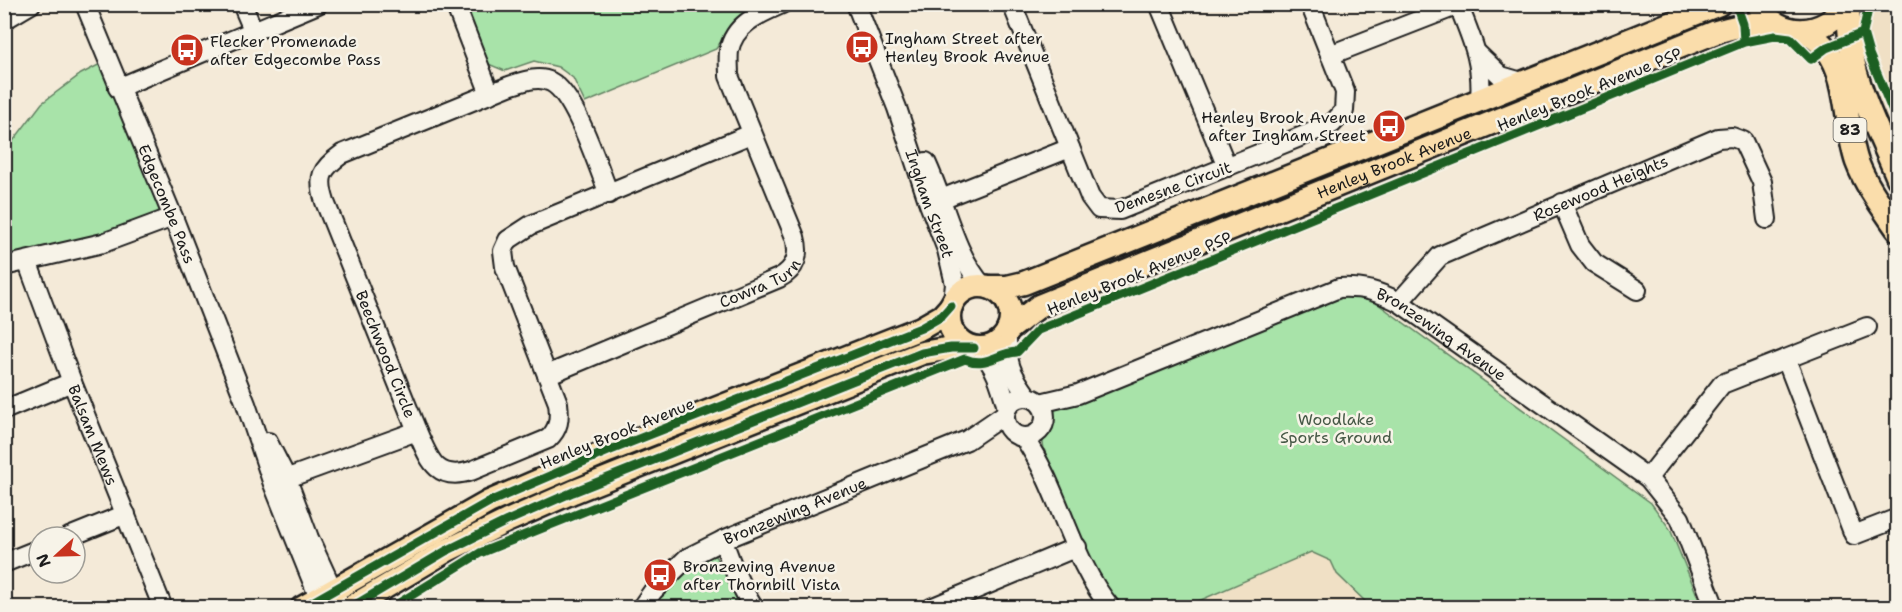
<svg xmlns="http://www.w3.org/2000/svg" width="1902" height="612" viewBox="0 0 1902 612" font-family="'Shantell Sans',sans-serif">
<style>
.built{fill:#f0e0c5}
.green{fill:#a8e3a9;stroke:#628062;stroke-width:1.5}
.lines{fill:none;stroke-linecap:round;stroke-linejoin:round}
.minor-casing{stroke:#1c1c1c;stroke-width:22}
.major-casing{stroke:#1c1c1c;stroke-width:27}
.minor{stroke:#f7f3e8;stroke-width:18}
.major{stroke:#faddab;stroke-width:22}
.cycleway-casing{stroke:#f7f3e8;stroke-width:13}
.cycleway{stroke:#1b5e20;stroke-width:9}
.labels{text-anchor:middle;stroke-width:5;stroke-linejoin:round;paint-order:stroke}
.shield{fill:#f7f3e8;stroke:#5e5c59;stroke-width:1.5}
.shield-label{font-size:15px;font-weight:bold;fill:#1c1c1c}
.poi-label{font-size:16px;fill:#1c1c1c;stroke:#f7f3e8;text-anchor:start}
.street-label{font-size:16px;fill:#1c1c1c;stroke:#f7f3e8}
.park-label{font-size:16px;fill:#465846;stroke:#f7f3e8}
</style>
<rect width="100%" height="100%" fill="#f4ead8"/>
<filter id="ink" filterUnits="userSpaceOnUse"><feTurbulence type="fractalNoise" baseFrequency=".0167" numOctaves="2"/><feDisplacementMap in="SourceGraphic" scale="12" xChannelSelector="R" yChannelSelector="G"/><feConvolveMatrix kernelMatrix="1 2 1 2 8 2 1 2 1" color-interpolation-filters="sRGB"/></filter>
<g filter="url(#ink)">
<!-- built -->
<path class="built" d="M1876,5H1897V173L1859,58L1858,26Z
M1311,552L1331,561L1337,574L1371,607L1185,608Z"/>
<!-- green -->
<path class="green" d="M464,5H759L747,9L729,29L716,49L585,103L573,78L558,67L534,61L505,71L486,63Z
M106,61L169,220L6,265L4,243V169L10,145L42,103L81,74Z
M1332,295L1367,296L1651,503L1670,529L1702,607H1371L1337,574L1331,561L1311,552L1185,607H1122L1101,586L1082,548L1044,449L1040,427L1046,411Z
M712,551L746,607L647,608L670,578Z"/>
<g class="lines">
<!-- minor casing -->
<g class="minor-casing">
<g id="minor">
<path id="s1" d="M85,4L173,217L246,404L273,484L323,608"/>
<path d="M242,4L254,32"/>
<path d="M455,4L490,94"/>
<path id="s2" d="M856,4L897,108L929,204L947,250L955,284L953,301"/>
<path d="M1012,4L1090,197L1099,209L1120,210L1332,124L1344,111L1345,92L1310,4"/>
<path d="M1159,4L1227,167"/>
<path d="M1458,4C1472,40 1483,61 1480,100"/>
<path d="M4,20L31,4"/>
<path d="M1478,54L1501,76L1525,83"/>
<path d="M1330,55L1461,4"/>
<path d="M118,88L318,4"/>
<path d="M926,162C945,202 954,254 983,286"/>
<path id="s3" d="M609,194C598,167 575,94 551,82C538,75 522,82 509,86L342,154C321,169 317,177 325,202L417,431C429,458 435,482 471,471L548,439C559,429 560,419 558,403L505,267L503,251L508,240L531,225L751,134"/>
<path d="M931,203L1070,148"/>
<path d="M1562,203L1580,245L1594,263L1637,290"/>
<path id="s4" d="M27,261L72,382L163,608"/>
<path d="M4,266L103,243L173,217"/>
<path id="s5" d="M1399,302L1440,256L1718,138L1732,137L1743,141L1762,182L1767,219"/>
<path d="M1007,333C1006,363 1011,374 1028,397"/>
<path d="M979,349C996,366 1001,386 1007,408"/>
<path d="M1786,359L1854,535L1898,518"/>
<path id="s6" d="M547,375L779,278C796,269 800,255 795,237L729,76C729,68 728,59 729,51C734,24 759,14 782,4"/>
<circle cx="1025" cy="417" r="20"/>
<path id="s7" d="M1040,403L1078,394L1339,288C1364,287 1377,291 1399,302L1648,478L1680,518L1715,608"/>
<path d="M4,410L72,382"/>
<path d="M1024,438C1060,490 1071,560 1111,608"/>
<path d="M268,442L287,479L309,538L341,608"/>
<path d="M1648,478L1722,384L1867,327"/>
<path d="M277,482L417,431"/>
<path d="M69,537L126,514"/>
<path d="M723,540C731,564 740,587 754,608"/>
<path d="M4,563L39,549"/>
<path id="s8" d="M641,608L653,591L687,558L723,540L967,440L1005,414"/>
<path d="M931,608L1077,547"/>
</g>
</g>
<!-- major casing -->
<g class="major-casing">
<g id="major">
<path d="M1758,4C1778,40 1825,38 1846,4"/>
<path d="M1848,4C1849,25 1849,45 1854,65C1863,103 1883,141 1898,178"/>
<path d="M1806,31C1813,37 1821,42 1827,50C1849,78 1845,128 1857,162C1866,186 1883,208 1898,230"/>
<circle cx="980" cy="317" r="31"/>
<path d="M989,287H1007L1024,283L1719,4"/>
<path id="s9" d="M1008,330L1039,306L1716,32C1744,24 1759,20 1788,29"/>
<path d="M302,608L489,502L608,451L921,328L942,316L951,306"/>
<path d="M350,608L446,551L507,521L573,492L922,353L951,348H974"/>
</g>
</g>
<!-- minor -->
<use href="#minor" class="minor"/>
<!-- major -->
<use href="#major" class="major"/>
<!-- cycleway casing -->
<g class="cycleway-casing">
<path id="cycleway" d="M1736,4L1743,24L1744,42L1775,36L1790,38L1811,59L1826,48L1863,33
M1869,4L1863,33L1869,54L1898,124
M302,608L489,502L608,451L921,328L942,316L951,306
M350,608L446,551L507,521L573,492L922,353L951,348H974
M391,608L480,553L965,359C987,368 996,353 1017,352L1038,330L1744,42"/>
</g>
<!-- cycleway -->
<use href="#cycleway" class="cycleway"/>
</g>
</g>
<!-- icons -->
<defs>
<g id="bus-disc" transform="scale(1.725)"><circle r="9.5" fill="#c8321e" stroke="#f7f3e8"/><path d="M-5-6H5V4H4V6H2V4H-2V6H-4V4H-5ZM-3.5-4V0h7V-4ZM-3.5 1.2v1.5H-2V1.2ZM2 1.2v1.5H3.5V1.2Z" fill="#fff"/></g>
</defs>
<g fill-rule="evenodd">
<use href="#bus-disc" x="862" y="47"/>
<use href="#bus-disc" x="187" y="50"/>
<use href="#bus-disc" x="1389" y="126"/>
<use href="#bus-disc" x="660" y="575"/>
</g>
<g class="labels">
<!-- shield labels -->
<rect class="shield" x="1833.5" y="118" width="33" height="24" rx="4.5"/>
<g class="shield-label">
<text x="1850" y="135">83</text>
</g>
<!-- poi labels -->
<g class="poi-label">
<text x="885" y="44">Ingham Street after<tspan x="885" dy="18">Henley Brook Avenue</tspan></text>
<text x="210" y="47">Flecker Promenade<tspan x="210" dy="18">after Edgecombe Pass</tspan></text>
<text x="1366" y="123" text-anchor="end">Henley Brook Avenue<tspan x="1366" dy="18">after Ingham Street</tspan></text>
<text x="683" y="572">Bronzewing Avenue<tspan x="683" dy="18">after Thornbill Vista</tspan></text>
</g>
<!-- street labels -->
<g class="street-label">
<text transform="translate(1589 89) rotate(-22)" y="6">Henley Brook Avenue PSP</text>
<text dy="6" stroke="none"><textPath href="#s9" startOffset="422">Henley Brook Avenue</textPath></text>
<text transform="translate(1173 187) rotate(-20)" y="6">Demesne Circuit</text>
<text dy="6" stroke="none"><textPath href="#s5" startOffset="236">Rosewood Heights</textPath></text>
<text dy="6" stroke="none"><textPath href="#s1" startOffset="216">Edgecombe Pass</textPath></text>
<text dy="6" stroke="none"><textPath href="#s2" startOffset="213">Ingham Street</textPath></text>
<text transform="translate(1139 273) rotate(-22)" y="6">Henley Brook Avenue PSP</text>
<text dy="6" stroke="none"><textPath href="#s6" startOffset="232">Cowra Turn</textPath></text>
<text dy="6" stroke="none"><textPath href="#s7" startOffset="436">Bronzewing Avenue</textPath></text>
<text dy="6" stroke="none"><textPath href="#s3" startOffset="572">Beechwood Circle</textPath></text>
<text transform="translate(617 433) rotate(-22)" y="6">Henley Brook Avenue</text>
<text dy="6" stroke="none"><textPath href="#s4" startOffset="186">Balsam Mews</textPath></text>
<text dy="6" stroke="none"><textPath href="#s8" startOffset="186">Bronzewing Avenue</textPath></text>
</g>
<!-- park labels -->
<g class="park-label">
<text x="1336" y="425">Woodlake<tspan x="1336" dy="18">Sports Ground</tspan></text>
</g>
</g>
<!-- margin -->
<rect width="1902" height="612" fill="none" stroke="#f7f3e8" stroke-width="24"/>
<rect x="12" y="12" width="1878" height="588" fill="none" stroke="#1c1c1c" stroke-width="2" filter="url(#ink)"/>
<!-- north arrow -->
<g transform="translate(57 555) rotate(248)"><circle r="28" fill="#f7f3e8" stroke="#9f9d96" stroke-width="1.5"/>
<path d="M0-4.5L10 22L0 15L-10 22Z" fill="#c8321e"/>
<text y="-9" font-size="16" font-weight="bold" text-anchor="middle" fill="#1c1c1c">N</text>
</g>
</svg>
